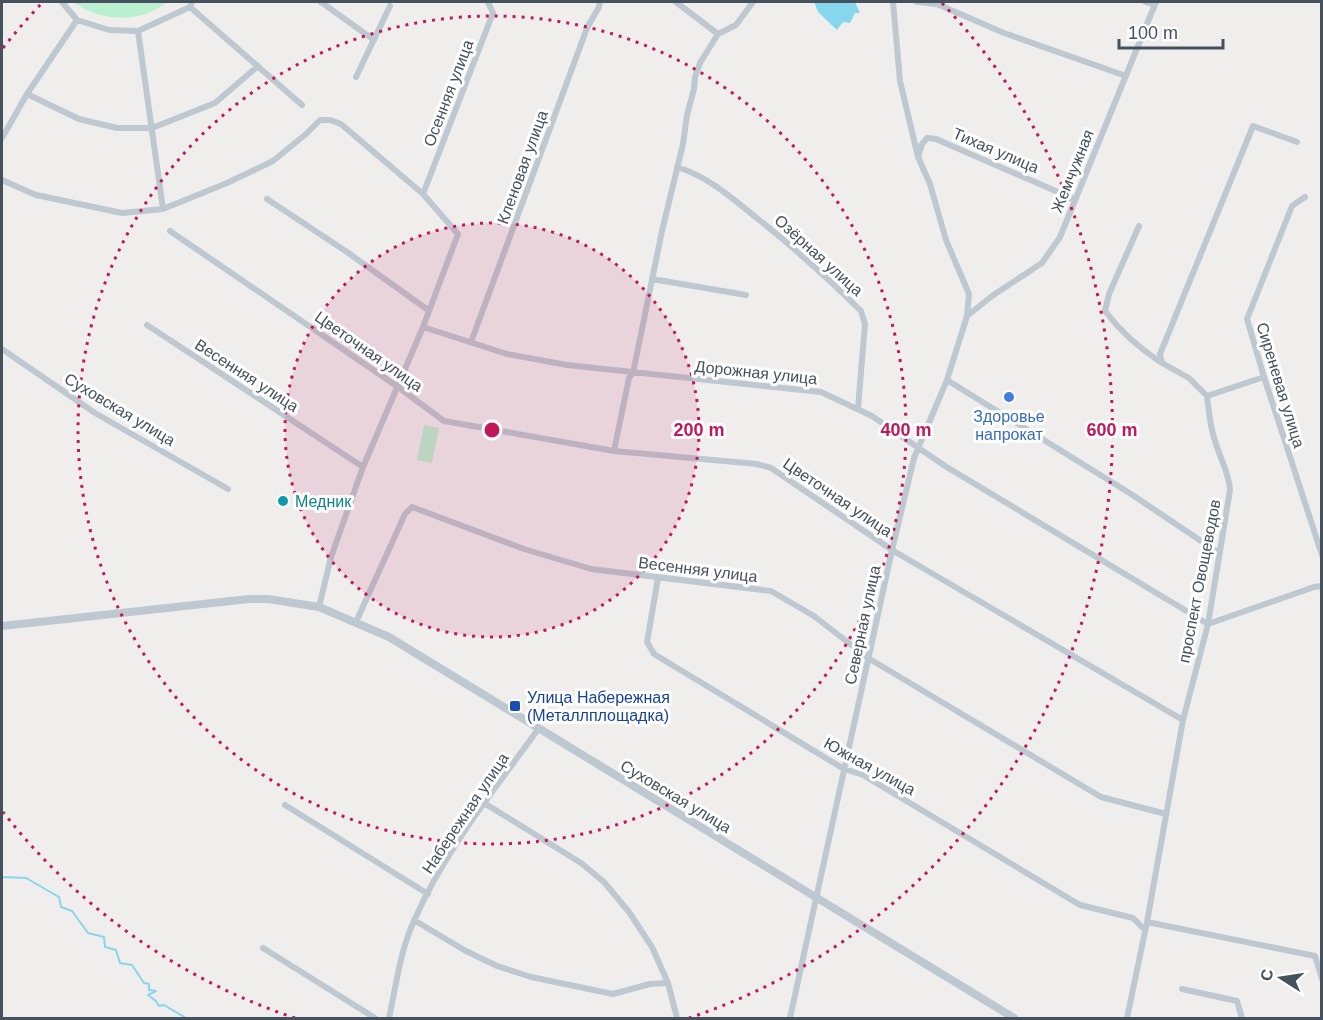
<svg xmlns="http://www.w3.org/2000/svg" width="1323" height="1020" viewBox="0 0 1323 1020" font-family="Helvetica,sans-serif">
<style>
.green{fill:#baf0d0}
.water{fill:#86d6ee}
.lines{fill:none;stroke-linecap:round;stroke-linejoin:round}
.stream{stroke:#86d6ee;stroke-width:2}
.minor{stroke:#bec8d0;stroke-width:6}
.tertiary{stroke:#bec8d0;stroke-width:8}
.ring{fill:none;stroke:#c2185b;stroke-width:3;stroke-dasharray:3 6}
.shop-dot{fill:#3f7fe0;stroke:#fff;stroke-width:2}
.culture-dot{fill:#0f9aa8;stroke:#fff;stroke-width:2}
.transit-dot{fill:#1a4fb4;stroke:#fff;stroke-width:2}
.labels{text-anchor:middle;stroke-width:6;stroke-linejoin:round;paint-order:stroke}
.street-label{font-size:16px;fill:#45515c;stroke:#fff}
.shop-label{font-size:16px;fill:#366cbe;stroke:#fff}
.culture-label{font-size:16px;fill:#0d838f;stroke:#fff;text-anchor:start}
.transit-label{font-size:16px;fill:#164399;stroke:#fff;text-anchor:start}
.centre{fill:#c2185b;stroke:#fff;stroke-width:3}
.ring-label{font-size:18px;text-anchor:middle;font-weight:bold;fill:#c2185b;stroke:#fff;stroke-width:6;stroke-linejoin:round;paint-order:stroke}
</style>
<rect width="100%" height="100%" fill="#f0eeed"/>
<!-- green -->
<path class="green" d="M73,2H167C141,24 100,22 73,2Z
M424,425L439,428L432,463L417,460Z"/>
<!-- water -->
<path class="water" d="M814,2H855L860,13H855L850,23L843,22L837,30L818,12Z"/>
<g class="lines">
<!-- stream -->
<path class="stream" d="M2,877L26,878L59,897L61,907L72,911L88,933L104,937L105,947L116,950L120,963L132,965L144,983L149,984V990L156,991L148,995L156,1001L159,1006L164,1005L186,1018"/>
<!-- minor -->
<path class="minor" d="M62,2L77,20L109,30L138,31L190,7L192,2
M321,2L374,40
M676,2L718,34L736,25L753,2
M917,2L937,4L1004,33L1126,76
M1145,2L1155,5
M190,7L302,105
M77,20L27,94L79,119L117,128H152L215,103L258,66
M138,31L163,209
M356,77L390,6
M2,138L27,94
M918,157L922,144L927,138L936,139L1074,199
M677,167C709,177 732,198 758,219C793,247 828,278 861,311L865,324L858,408
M2,180L36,195L122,213L163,209L227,183L273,161L306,134L320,120H330L341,124L423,194L458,234L423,327L363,467L331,557L319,607
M423,194L493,13L488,2
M1305,197L1292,206L1247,319L1264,377L1322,555
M267,199L347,252L428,310
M1139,226L1109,294L1105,311C1121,332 1140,349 1162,363
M170,231L398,387L444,421L614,451L757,464L771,468L892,550L1183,720
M652,279L746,295
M967,316L992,296L1042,263L1060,237L1156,2
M147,325L363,467
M423,327L507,354L567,365L821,392L872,416L945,466L1208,624L1314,587L1322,586
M471,342L587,28L599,7L600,2
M2,349L95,413L228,489
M947,380L1131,494L1219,553
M1207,396L1264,377
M614,451L629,378L633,373L662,231L683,144L687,115L694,89L695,77L700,63L718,34
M658,578L647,642L654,654L844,769L863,775L1080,905L1133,918L1145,930
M356,622L405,514L412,507L524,549L591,569L771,591L814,616L868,658L1101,797L1166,814
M484,803L581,863L604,882L629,912L652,947L668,983
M285,805L428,894
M414,920L464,950L497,966L531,977L613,994L650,984L668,983L677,1018
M1147,922L1315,956L1322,979
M263,948L375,1018
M1182,989L1237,1001L1242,1018
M389,1018C396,986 400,951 414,921C444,851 495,789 539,728
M790,1018L892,550L914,458L947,380L967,316L969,294L946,240L930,184L918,157L900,81L893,2
M1127,1018L1147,922L1183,720L1208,624L1230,490C1229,473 1221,460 1216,444C1210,428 1209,413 1207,396L1189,378L1162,363L1160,354L1253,126L1297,142"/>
<!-- tertiary -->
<path class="tertiary" d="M2,626L249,599H268L319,607L389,637L1014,1018"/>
</g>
<!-- distance rings -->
<circle cx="492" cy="430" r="207" fill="#c2185b" fill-opacity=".12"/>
<g class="ring">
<circle cx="492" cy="430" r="207"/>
<circle cx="492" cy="430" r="414"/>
<path d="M295 1018A620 620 0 0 1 3 812M3 48A620 620 0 0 1 42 3M942 3A620 620 0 0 1 689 1018"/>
</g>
<!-- markers -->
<circle class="shop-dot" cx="1009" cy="397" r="6"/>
<circle class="culture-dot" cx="283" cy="501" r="6"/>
<rect class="transit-dot" x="509" y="700" width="12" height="12" rx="3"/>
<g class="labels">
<!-- street labels -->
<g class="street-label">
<text transform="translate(448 93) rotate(-69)" y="6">Осенняя улица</text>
<text transform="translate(996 150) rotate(23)" y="6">Тихая улица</text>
<text transform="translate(522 167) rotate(-70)" y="6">Кленовая улица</text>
<text transform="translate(1072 171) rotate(-68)" y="6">Жемчужная</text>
<text transform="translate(819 255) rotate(42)" y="6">Озёрная улица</text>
<text transform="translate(369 351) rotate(35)" y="6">Цветочная улица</text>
<text transform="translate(756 372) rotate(6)" y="6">Дорожная улица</text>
<text transform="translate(247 375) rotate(33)" y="6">Весенняя улица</text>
<text transform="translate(1281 385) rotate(73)" y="6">Сиреневая улица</text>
<text transform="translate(120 409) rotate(31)" y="6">Суховская улица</text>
<text transform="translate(838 497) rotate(34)" y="6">Цветочная улица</text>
<text transform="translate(698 569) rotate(7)" y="6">Весенняя улица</text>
<text transform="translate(1199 581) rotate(-79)" y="6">проспект Овощеводов</text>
<text transform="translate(862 625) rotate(-78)" y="6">Северная улица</text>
<text transform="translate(870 766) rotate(29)" y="6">Южная улица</text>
<text transform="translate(676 796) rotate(31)" y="6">Суховская улица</text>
<text transform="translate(465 813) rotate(-56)" y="6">Набережная улица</text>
</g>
<!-- shop labels -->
<g class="shop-label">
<text x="1009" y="422">Здоровье<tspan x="1009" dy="18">напрокат</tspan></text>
</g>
<!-- culture labels -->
<g class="culture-label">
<text x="295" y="507">Медник</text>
</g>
<!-- transit labels -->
<g class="transit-label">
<text x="527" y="703">Улица Набережная<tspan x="527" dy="18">(Металлплощадка)</tspan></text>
</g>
</g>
<circle cx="492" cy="430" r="9" class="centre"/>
<g class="ring-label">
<text x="699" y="436">200 m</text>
<text x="906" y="436">400 m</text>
<text x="1112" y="436">600 m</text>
</g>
<!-- border -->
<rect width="1323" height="1020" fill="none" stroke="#45515c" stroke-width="6"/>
<!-- north arrow -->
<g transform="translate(1281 978) rotate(282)" stroke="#ffffff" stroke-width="4.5" paint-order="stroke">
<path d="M0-4.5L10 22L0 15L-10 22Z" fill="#45515c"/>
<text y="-9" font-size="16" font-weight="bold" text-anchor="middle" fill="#45515c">С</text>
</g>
<!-- scale -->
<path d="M1119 39v9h104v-9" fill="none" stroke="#45515c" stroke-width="3"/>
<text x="1128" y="39" font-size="18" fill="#45515c" stroke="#ffffff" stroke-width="4.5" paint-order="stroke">100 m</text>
</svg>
